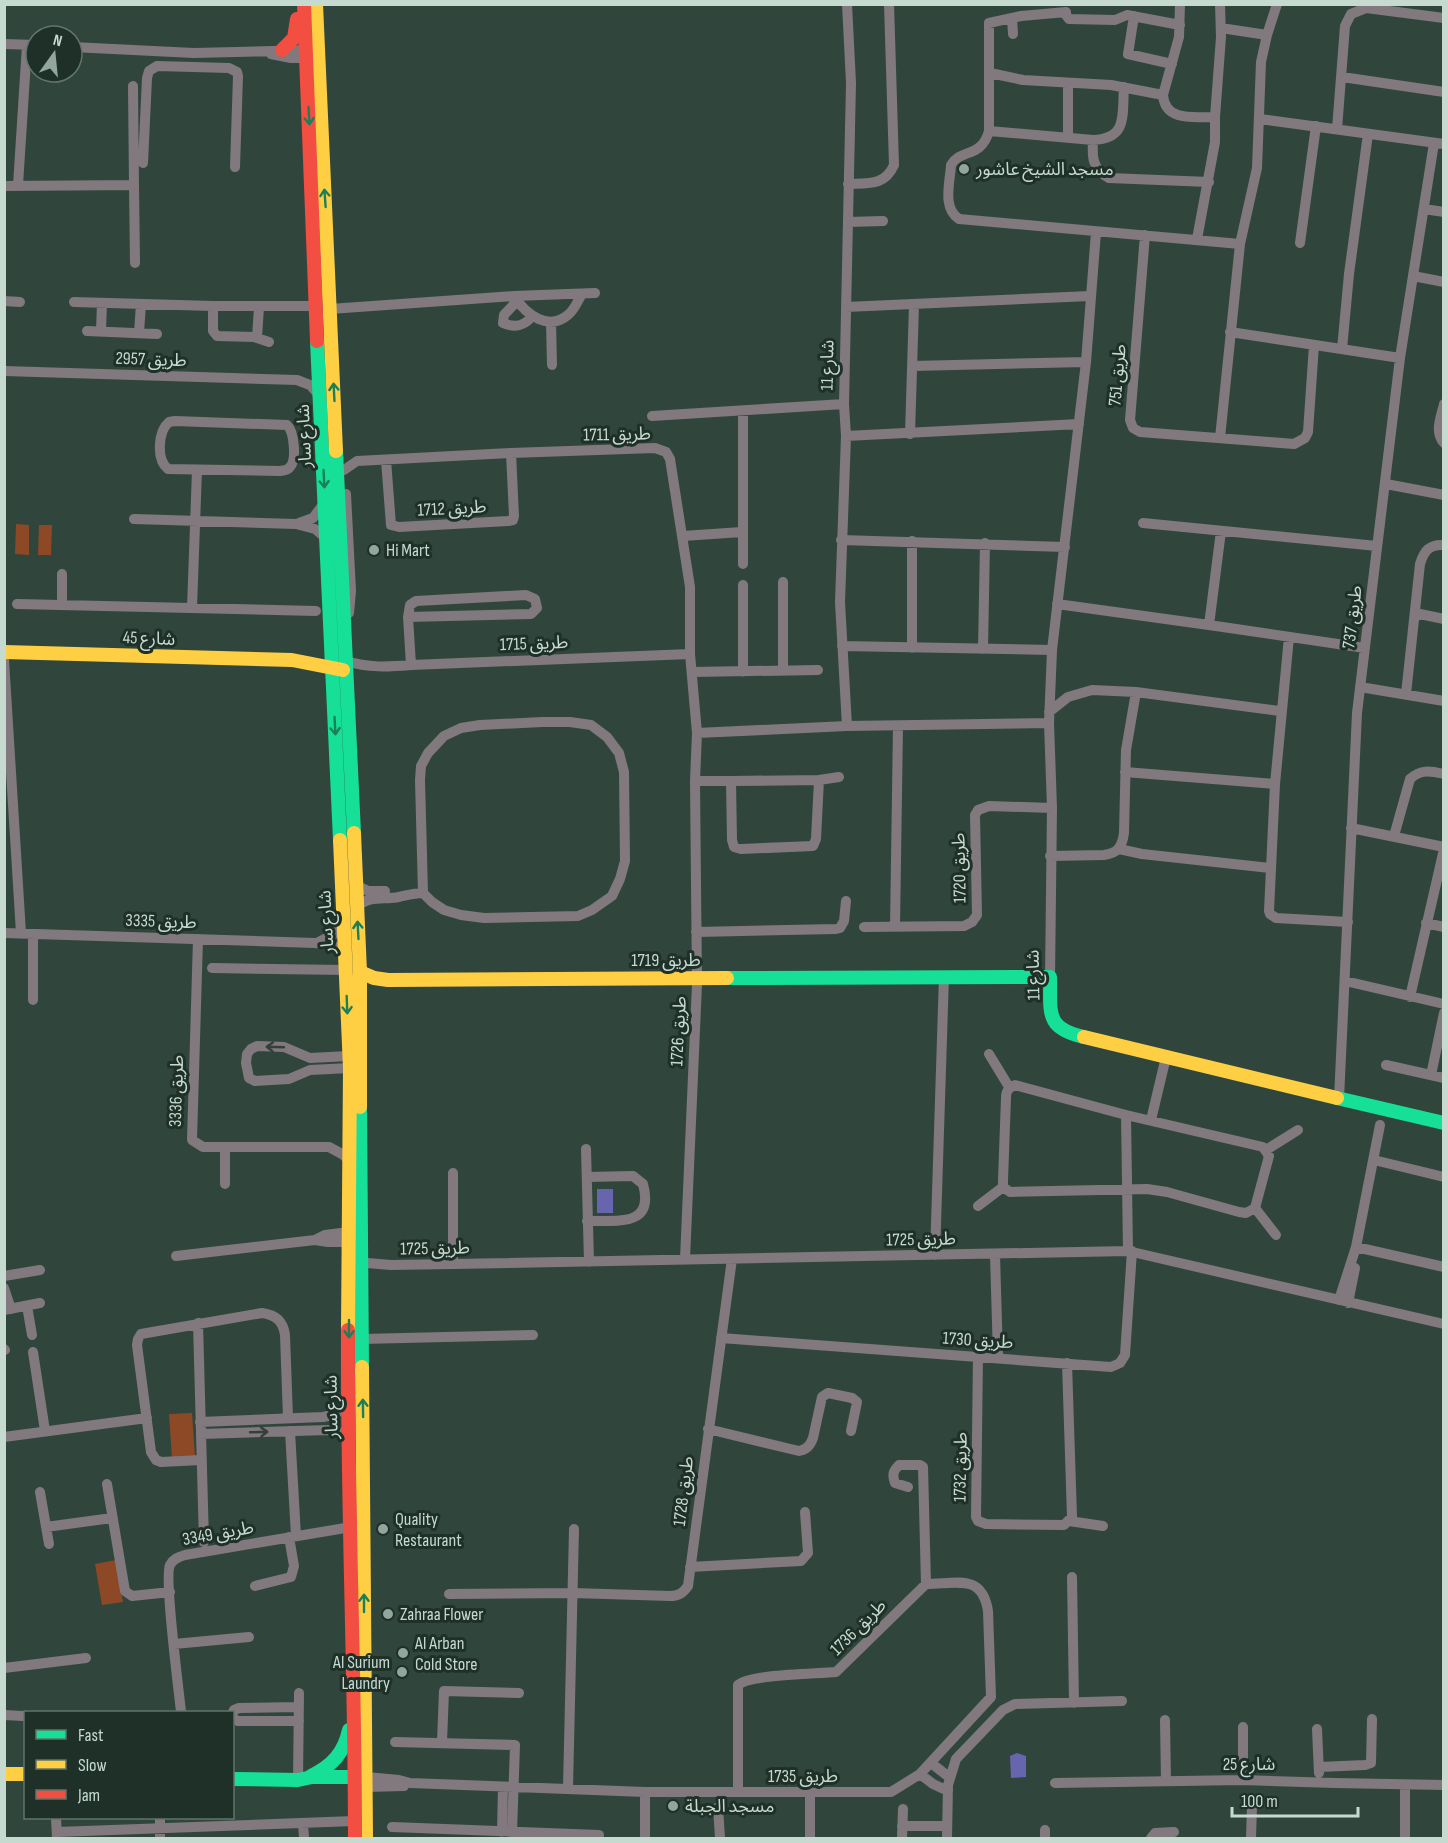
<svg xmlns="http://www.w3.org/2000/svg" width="1448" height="1843" viewBox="0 0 1448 1843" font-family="'Sofia Sans Condensed','Noto Sans Arabic',sans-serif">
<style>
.green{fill:#8d4925}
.water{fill:#6865af}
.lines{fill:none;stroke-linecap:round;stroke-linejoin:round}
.street{stroke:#81797e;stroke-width:10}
.fast{stroke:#16e098;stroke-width:14}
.slow{stroke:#ffcf43;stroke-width:14}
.jam{stroke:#f24e42;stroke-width:14}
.oneway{stroke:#1b7f5a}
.oneway2{stroke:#333f39}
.poi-dot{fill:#92a69d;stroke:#1f3028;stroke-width:2}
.labels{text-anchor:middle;stroke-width:6;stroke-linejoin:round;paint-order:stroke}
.poi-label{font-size:18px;fill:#c6dad0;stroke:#1f3028;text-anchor:start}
.street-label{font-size:18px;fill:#c6dad0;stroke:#1f3028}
</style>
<rect width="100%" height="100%" fill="#30463d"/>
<!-- green -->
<path class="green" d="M16,524L29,525V555L15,554Z
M39,525H52L51,555H38Z
M192,1413L195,1456L172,1458L169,1414Z
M116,1560L123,1602L102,1605L95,1564Z"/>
<!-- water -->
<path class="water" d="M597,1189H613V1213H597Z
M1017,1753L1026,1756V1777L1011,1778L1010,1756Z"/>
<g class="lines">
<!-- street -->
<path class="street" d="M847,4L851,83L844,404L846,436L840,602L847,726
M1180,4L1179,37L1163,95C1165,122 1194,117 1215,117
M1066,12L1021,16L989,23V131C981,159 961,148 951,165C950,183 942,208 959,219L1240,244
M1066,12V15L1069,19L1115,20L1127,15L1180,25
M1134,16L1128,54L1172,64
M1012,18L1013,34
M1221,28L1267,35
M4,44L36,45
M72,47L194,53L311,50
M271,54L291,58H312
M990,73L1023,80L1111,85L1163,95
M1342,77L1444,92
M1260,119L1444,144
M1337,129L1345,26L1351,14L1366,8L1444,18
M989,131L1093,140C1128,139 1122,115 1124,87
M1068,137V83
M1093,140C1092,157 1092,169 1109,178L1209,182
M143,163L147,78L149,71L157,66L229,68L237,72L238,76L235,167
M848,184C868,183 885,186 894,165L889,4
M18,185L27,45
M134,185L135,263
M4,186L134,185L133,86
M1424,209L1444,212
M848,222L883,221
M1145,235L1130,420L1133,428L1140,432L1294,444L1305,438L1308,432L1314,345
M1197,239L1215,142V117L1221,37L1220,4
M1300,243L1316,126
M1413,276L1444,282
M514,296C526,315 549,332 569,314C575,309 578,300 582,294
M4,301L20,302
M517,301L504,315L503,323C514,328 525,326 532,316
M74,302L213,306H315
M213,306V331L217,336L254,337L269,342
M846,307L1090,296
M330,309L514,296L595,293
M551,322L552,365
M87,331L157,334
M101,331L102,303
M1230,332L1400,358
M139,333L141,304
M257,338L259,307
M1342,349L1349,274L1368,134
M912,366L1086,362
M4,371L297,380L310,385L319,395
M1444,404C1441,417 1434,432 1444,443
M652,416L844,404
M175,421L287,425C294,431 297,460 290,467C287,471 285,470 280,471L168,469C156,460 158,431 169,422Z
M910,434L914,305
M846,436L1079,424
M1220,438L1240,244L1257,168L1261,62L1267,35L1277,4
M386,460L391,525L399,527L508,521L513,520L514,516L511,453
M344,470L357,461L511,453L655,448L666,452L670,459L690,587V654L697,733L695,781L697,984L685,1259
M1386,484L1444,495
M346,494L351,591L349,613
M134,519L296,524L315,529L327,539
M299,523L313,518L325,502
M1143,523L1377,546
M1221,531L1209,625L1365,648
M683,536L742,532
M841,540L1065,547
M912,541V648
M743,564V411
M17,604L316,611
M1057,604L1209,625
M62,605V574
M192,608L197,470
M1415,613L1444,619
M408,617L531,614L537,608L535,599L526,595L416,601L410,605L408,617L411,665
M1289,637L1275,784L1269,911L1270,914L1276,918L1348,922
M842,646L1052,650
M983,649L985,543
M4,660L21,933
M346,661C369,668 387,667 411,665L690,654
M783,671V582
M692,672L818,670
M743,672V585
M1360,687L1444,701
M1406,694L1420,564C1424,551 1429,544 1444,545
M1049,712L1068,697L1092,690L1136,692L1280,711
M542,722H570L591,725L607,737L619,753L624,772L625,861L620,879L612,896L592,910L578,916L484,918L461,915L444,910L432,902L423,893L420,780L421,766L428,753L444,736L461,728L480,725Z
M697,733L847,726L1049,723
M1125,772L1275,784
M819,780L816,839L813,846L741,849L734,847L732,840L731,781Z
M819,780L839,777
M695,781H731
M1351,828L1444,847
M1394,836L1410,779C1421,769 1430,771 1444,774
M1119,849L1142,854L1270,868
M1050,856L1104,855C1118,853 1122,847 1124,833L1126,750L1136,692
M356,885L368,891H385
M357,907C369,895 384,900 399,897C408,895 415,893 423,893
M1426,923L1444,927
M864,927L964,926L972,922L977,915L975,815L978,810L989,806L1052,808
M895,927L898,726
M696,932L836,929L840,928L844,921L846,901
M4,933L315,943L331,945L346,952
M198,939L192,1140L203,1147H329L342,1154L350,1161
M319,942L334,934L344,919
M212,968L346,970
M1050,977L1052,808L1049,723L1052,650L1086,362L1096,232
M1345,981L1444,1004
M1410,997L1444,849
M33,1000V934
M989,1054L1009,1087
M349,1056L310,1058L284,1047L257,1046L251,1049L247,1054L246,1063L249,1078L255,1081L289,1079L310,1070L350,1068
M1386,1065L1444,1078
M1431,1075L1444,1013
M1015,1085L1126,1115L1263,1147L1269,1156L1255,1208L1246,1213L1239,1212L1167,1192L1147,1189L1010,1192L1003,1187V1180L1006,1098C1006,1091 1008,1088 1015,1085Z
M1339,1099L1357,713L1400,358L1434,143
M1126,1115L1128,1251
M1151,1120L1166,1057
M225,1147V1184
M586,1149L589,1262
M1266,1150L1298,1130
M1374,1160L1444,1177
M453,1173V1264
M587,1177L633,1176L643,1184C655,1228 616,1220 587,1221
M978,1206L1003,1187
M1255,1208L1276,1235
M315,1240L325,1235L349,1232
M1356,1247L1444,1267
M935,1255L944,976
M995,1255L998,1357
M176,1256L315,1240L328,1242H349
M355,1262L391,1265L453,1264L1128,1251L1444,1324
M4,1276L40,1270
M4,1288L11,1309
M1339,1300L1356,1247L1380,1125
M1348,1303L1355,1268
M27,1306L32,1335
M4,1310L40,1303
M198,1323L204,1542
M721,1338L1111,1367L1120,1363L1125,1355L1132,1251
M361,1339L533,1335
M4,1349L5,1350
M33,1352L45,1431
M978,1356L976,1517L978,1521L986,1524L1064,1525L1072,1517L1067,1363
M200,1422L323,1417L333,1415L348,1406
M708,1429L799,1451C807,1449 810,1446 813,1438L822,1397L828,1393L852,1398L857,1402L851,1431
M290,1431L296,1536
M201,1434L328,1430L350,1434
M4,1437L147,1418
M201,1460L161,1462L156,1460L151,1452L137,1345L138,1339L141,1334L262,1313C276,1315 283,1321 285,1335L288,1418
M107,1484L125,1591L132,1596L170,1592
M908,1487L895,1483C892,1475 893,1471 899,1465H920L923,1467L926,1584
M40,1492L49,1544
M1069,1521L1103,1526
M46,1527L112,1518
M690,1567L801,1561L808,1553L805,1512
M1072,1577L1074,1703
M255,1586L291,1577L294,1566L289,1537
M449,1594L573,1593L670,1596C679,1596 683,1593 688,1586L732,1259
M174,1644L249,1637
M4,1668L86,1658
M181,1712C179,1692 164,1576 170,1565C173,1559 178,1557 185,1555L351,1527
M232,1714L234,1710L239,1708L299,1707
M4,1715L23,1716
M232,1715L234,1719L238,1721H299
M1165,1720L1166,1781
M1243,1727V1780
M1317,1729L1319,1773
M395,1742L515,1745L512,1833
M442,1742L444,1691L519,1693
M931,1763L949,1777
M1319,1767L1365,1765L1371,1763L1372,1719
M920,1774L933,1784L948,1791
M366,1777L399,1780L410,1783L645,1792H891L920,1774L991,1697L988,1611C982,1573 956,1584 926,1584
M298,1780L299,1693
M1055,1783L1243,1780L1335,1783L1444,1785
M1405,1785V1838
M366,1787L404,1786
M568,1788L574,1529
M738,1792V1685C750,1674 816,1674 836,1672L926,1584
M718,1807L720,1838
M56,1818L57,1838
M160,1818V1838
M303,1823L304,1838
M902,1826H947
M392,1827L599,1835
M57,1832L354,1821
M502,1832L503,1787
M645,1838V1792
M810,1838V1793
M902,1838L903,1809
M947,1838L948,1785L956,1759L1003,1710L1015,1704L1122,1701
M1045,1838V1830
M1151,1838L1155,1833L1174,1832
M1251,1838L1252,1806"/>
<!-- fast -->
<path class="fast" d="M317,341L340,840
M336,451L354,833
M727,978L1050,977C1051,1012 1044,1028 1084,1037
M1337,1098L1444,1123
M360,1107L362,1367
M311,1776C332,1766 344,1753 349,1730
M232,1779L298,1780L312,1777H364"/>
<!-- slow -->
<path class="slow" d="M316,4L336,451
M4,652L292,660L343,670
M354,833L360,972V1107
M340,840L350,1068L348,1330
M360,972L374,978L388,980L727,978
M1084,1037L1337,1098
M362,1367L366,1838
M4,1774H26"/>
<!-- jam -->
<path class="jam" d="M304,4L317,341
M282,50L294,38L297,19
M348,1330C347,1499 355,1669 355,1838"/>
</g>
<!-- one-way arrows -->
<defs><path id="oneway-shaft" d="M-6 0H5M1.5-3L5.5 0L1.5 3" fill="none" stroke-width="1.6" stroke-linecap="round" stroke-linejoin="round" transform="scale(1.5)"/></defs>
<g class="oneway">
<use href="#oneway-shaft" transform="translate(309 116) rotate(87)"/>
<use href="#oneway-shaft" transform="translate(325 198) rotate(-94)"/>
<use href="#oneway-shaft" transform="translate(334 392) rotate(-93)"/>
<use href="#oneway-shaft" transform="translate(324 479) rotate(87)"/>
<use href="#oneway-shaft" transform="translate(335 726) rotate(87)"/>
<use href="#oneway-shaft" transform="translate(358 930) rotate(-93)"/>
<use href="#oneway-shaft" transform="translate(347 1005) rotate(88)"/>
<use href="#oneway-shaft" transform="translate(349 1329) rotate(90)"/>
<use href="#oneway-shaft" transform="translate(363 1408) rotate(-91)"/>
<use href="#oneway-shaft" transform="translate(364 1603) rotate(-90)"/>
</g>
<g class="oneway2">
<use href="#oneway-shaft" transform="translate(275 1047) rotate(-178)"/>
<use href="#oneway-shaft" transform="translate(259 1432) rotate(-2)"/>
</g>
<!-- markers -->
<g class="poi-dot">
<circle cx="964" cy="169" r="6"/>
<circle cx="374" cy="550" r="6"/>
<circle cx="383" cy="1529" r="6"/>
<circle cx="388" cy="1614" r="6"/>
<circle cx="403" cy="1653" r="6"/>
<circle cx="402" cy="1672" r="6"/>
<circle cx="673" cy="1806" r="6"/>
</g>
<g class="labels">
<!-- poi labels -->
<g class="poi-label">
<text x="976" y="175">مسجد الشيخ عاشور</text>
<text x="386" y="556">Hi Mart</text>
<text x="395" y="1525">Quality<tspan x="395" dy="21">Restaurant</tspan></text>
<text x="400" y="1620">Zahraa Flower</text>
<text x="415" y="1649">Al Arban<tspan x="415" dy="21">Cold Store</tspan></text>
<text x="390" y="1668" text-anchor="end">Al Surium<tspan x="390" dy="21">Laundry</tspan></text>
<text x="685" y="1812">مسجد الجبلة</text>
</g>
<!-- street labels -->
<g class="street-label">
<text transform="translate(151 359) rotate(2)" y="6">طريق 2957</text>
<text transform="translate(827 365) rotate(-89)" y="6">شارع 11</text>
<text transform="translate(1117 375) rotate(-85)" y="6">طريق 751</text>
<text transform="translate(617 434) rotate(-1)" y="6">طريق 1711</text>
<text transform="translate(304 436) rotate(-92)" y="6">شارع سار</text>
<text transform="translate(452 508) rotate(-3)" y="6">طريق 1712</text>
<text transform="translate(1352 617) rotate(-83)" y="6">طريق 737</text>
<text transform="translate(149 638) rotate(2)" y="6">شارع 45</text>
<text transform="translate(534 643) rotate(-2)" y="6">طريق 1715</text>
<text transform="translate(959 868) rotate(-91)" y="6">طريق 1720</text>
<text transform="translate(161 921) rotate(2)" y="6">طريق 3335</text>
<text transform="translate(326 922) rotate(-93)" y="6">شارع سار</text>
<text x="666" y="966">طريق 1719</text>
<text transform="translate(1033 975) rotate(-91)" y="6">شارع 11</text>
<text transform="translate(678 1031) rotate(-87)" y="6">طريق 1726</text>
<text transform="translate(176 1091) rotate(-88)" y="6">طريق 3336</text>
<text transform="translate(921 1239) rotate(-1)" y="6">طريق 1725</text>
<text transform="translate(435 1248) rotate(-1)" y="6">طريق 1725</text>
<text transform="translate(978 1340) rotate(4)" y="6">طريق 1730</text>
<text transform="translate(331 1407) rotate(-91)" y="6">شارع سار</text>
<text transform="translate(960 1467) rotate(-89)" y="6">طريق 1732</text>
<text transform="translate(683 1491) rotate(-83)" y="6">طريق 1728</text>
<text transform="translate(218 1533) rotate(-10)" y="6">طريق 3349</text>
<text transform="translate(858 1627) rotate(-45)" y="6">طريق 1736</text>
<text x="1249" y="1770">شارع 25</text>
<text x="803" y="1782">طريق 1735</text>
</g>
</g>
<!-- border -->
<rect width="1448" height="1843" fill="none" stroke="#c6dad0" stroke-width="12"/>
<!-- legend -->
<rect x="24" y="1711" width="210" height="108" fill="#1f3028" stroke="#62746b" stroke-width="1.5"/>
<rect x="36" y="1730" width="30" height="9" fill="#16e098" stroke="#62746b" stroke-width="1.5"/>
<text x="78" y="1741" font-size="18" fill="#c6dad0">Fast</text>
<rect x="36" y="1760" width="30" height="9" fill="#ffcf43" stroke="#62746b" stroke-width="1.5"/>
<text x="78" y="1771" font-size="18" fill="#c6dad0">Slow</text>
<rect x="36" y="1790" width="30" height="9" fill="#f24e42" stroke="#62746b" stroke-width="1.5"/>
<text x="78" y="1801" font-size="18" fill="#c6dad0">Jam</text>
<!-- north arrow -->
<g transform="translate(54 54) rotate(15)"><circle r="28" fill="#1f3028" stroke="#62746b" stroke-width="1.5"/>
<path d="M0-4.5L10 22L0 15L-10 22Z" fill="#92a69d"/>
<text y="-9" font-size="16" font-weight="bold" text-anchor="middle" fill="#c6dad0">N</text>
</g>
<!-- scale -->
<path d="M1232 1807v9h126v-9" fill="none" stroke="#c6dad0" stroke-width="3"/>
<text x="1241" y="1807" font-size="18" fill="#c6dad0" stroke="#1f3028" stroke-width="4.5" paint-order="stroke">100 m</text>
</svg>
